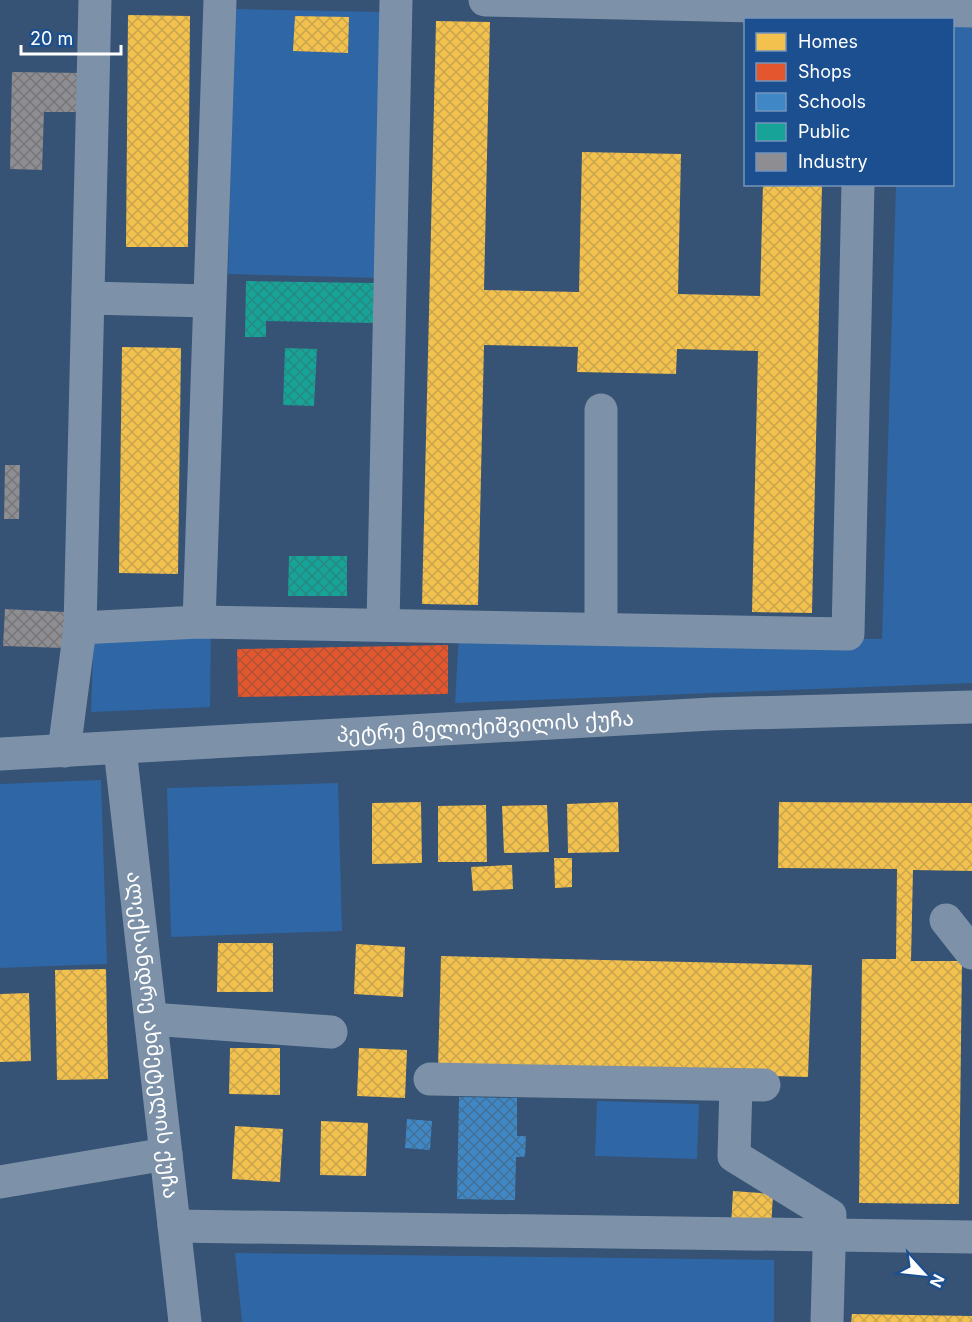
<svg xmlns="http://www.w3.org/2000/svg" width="972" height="1322" viewBox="0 0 972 1322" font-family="Inter,'Noto Sans Georgian',sans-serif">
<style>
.grass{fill:#2f66a5}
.homes{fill:url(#homes-cross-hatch)}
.shops{fill:url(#shops-cross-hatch)}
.schools{fill:url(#schools-cross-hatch)}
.public{fill:url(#public-cross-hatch)}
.industry{fill:url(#industry-cross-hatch)}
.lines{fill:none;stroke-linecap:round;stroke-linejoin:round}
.minor{stroke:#7d92a8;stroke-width:33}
.labels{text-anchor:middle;stroke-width:6;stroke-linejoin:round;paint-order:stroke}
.street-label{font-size:21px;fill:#fff;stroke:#1b4f8f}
</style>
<defs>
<pattern id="homes-cross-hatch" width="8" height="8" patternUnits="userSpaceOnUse" patternTransform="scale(1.5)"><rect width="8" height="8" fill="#f2c14e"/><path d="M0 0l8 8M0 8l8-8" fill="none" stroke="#c8a44e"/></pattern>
<pattern id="shops-cross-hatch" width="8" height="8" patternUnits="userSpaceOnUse" patternTransform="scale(1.5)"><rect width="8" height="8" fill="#e4572e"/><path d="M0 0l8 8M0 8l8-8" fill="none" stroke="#af5338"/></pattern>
<pattern id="schools-cross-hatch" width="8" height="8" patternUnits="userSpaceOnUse" patternTransform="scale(1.5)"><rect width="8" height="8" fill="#3f88c5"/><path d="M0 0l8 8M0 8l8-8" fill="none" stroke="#447095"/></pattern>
<pattern id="public-cross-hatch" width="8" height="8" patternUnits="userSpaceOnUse" patternTransform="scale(1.5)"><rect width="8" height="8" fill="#17a398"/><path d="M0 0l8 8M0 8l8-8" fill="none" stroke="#278981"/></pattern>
<pattern id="industry-cross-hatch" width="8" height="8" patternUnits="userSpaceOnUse" patternTransform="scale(1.5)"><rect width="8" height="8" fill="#8d8d92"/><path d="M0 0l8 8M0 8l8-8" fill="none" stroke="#76767a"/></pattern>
</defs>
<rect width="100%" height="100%" fill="#365274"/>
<!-- grass -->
<path class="grass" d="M235,9L387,12L380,278L228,274Z
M953,26H972V683L455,703L459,634L882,639L896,185L952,184Z
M211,625L210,707L91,712L94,631Z
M101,780L107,964L0,968V784Z
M338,783L342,931L171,937L167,788Z
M597,1101L699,1104L697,1159L595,1156Z
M235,1253L774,1260V1322H242Z"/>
<!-- homes -->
<path class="homes" d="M128,15L190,16L188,247H126Z
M295,16L349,17L348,53L293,51Z
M436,21L490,22L484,290L579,292L582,152L681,154L678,294L760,296L763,184H822L812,613L752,612L758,351L677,349L676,374L577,372L578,347L484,345L478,605L422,604Z
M122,347L181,348L178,574L119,573Z
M421,802L422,863L372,864V803Z
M618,802L619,852L568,853L567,804Z
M779,802L972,803V871L913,870L911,961H962L959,1204L859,1203L862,959H896L897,869L778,868Z
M486,805L487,862H438V806Z
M547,805L549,852L504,853L502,806Z
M554,858H572V887L555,888Z
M512,865L513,889L473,891L471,867Z
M218,943H273V992H217Z
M356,944L405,947L403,997L354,994Z
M441,956L812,965L808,1077L438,1067Z
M106,969L108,1079L57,1080L55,970Z
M29,993L31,1061L0,1062V994Z
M230,1048H280V1095L229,1094Z
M359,1048L407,1050L405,1098L357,1096Z
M321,1121L368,1123L366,1176L320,1175Z
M235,1126L283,1129L280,1182L232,1179Z
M733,1191L773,1194L771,1229L731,1226Z
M852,1314L972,1316V1322H851Z"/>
<!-- shops -->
<path class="shops" d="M448,645V694L238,697L237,649Z"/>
<!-- schools -->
<path class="schools" d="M459,1097L517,1098V1136H526L525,1157H516L515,1200L457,1199Z
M407,1119L432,1121L430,1150L405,1148Z"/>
<!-- public -->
<path class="public" d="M246,281L374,283L373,323L266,321V337H245Z
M285,348L317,349L314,406L283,405Z
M289,556H347V596H288Z"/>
<!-- industry -->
<path class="industry" d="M12,72L83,73L82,112H44L42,170L10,169Z
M5,465H20L19,519H4Z
M5,609L65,612L64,648L3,646Z"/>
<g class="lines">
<!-- minor -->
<g class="minor">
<path d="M485,0L972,11"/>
<path d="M88,298L209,301"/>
<path d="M199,622L220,0"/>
<path d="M383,625L396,0"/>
<path d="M80,628L199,622L848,634L858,184"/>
<path d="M601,629V410"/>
<path id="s1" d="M120,749L185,1322"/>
<path d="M64,751L80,628L95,0"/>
<path id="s2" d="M0,754L711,714L972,707"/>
<path d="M946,920L972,953"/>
<path d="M151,1019L331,1032"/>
<path d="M430,1079L764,1085"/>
<path d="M736,1085L734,1156L830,1215L827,1322"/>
<path d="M0,1182L166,1154"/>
<path d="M174,1226L972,1237"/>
</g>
</g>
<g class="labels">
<!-- street labels -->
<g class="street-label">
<text dy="7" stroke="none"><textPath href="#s2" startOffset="486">პეტრე მელიქიშვილის ქუჩა</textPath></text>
<text dy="7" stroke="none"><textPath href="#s1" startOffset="288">ალექსანდრე ახმეტელის ქუჩა</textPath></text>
</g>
</g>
<!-- legend -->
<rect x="744" y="18" width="210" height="168" fill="#1b4f8f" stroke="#7695bc" stroke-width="1.5"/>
<rect x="756" y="33" width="30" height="18" fill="#f2c14e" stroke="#7695bc" stroke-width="1.5"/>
<text x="798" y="48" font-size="18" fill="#ffffff">Homes</text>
<rect x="756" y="63" width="30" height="18" fill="#e4572e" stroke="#7695bc" stroke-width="1.5"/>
<text x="798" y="78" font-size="18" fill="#ffffff">Shops</text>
<rect x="756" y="93" width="30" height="18" fill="#3f88c5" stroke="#7695bc" stroke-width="1.5"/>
<text x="798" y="108" font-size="18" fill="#ffffff">Schools</text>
<rect x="756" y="123" width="30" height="18" fill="#17a398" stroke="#7695bc" stroke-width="1.5"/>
<text x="798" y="138" font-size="18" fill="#ffffff">Public</text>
<rect x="756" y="153" width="30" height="18" fill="#8d8d92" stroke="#7695bc" stroke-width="1.5"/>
<text x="798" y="168" font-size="18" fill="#ffffff">Industry</text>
<!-- north arrow -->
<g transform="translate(924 1274) rotate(117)" stroke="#1b4f8f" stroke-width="4.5" paint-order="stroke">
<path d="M0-4.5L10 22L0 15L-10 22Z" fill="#ffffff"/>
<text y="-9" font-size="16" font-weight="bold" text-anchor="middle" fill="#ffffff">N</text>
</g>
<!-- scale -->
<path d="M21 45v9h100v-9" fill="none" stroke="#ffffff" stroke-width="3"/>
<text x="30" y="45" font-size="18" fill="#ffffff" stroke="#1b4f8f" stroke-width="4.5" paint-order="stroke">20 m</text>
</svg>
